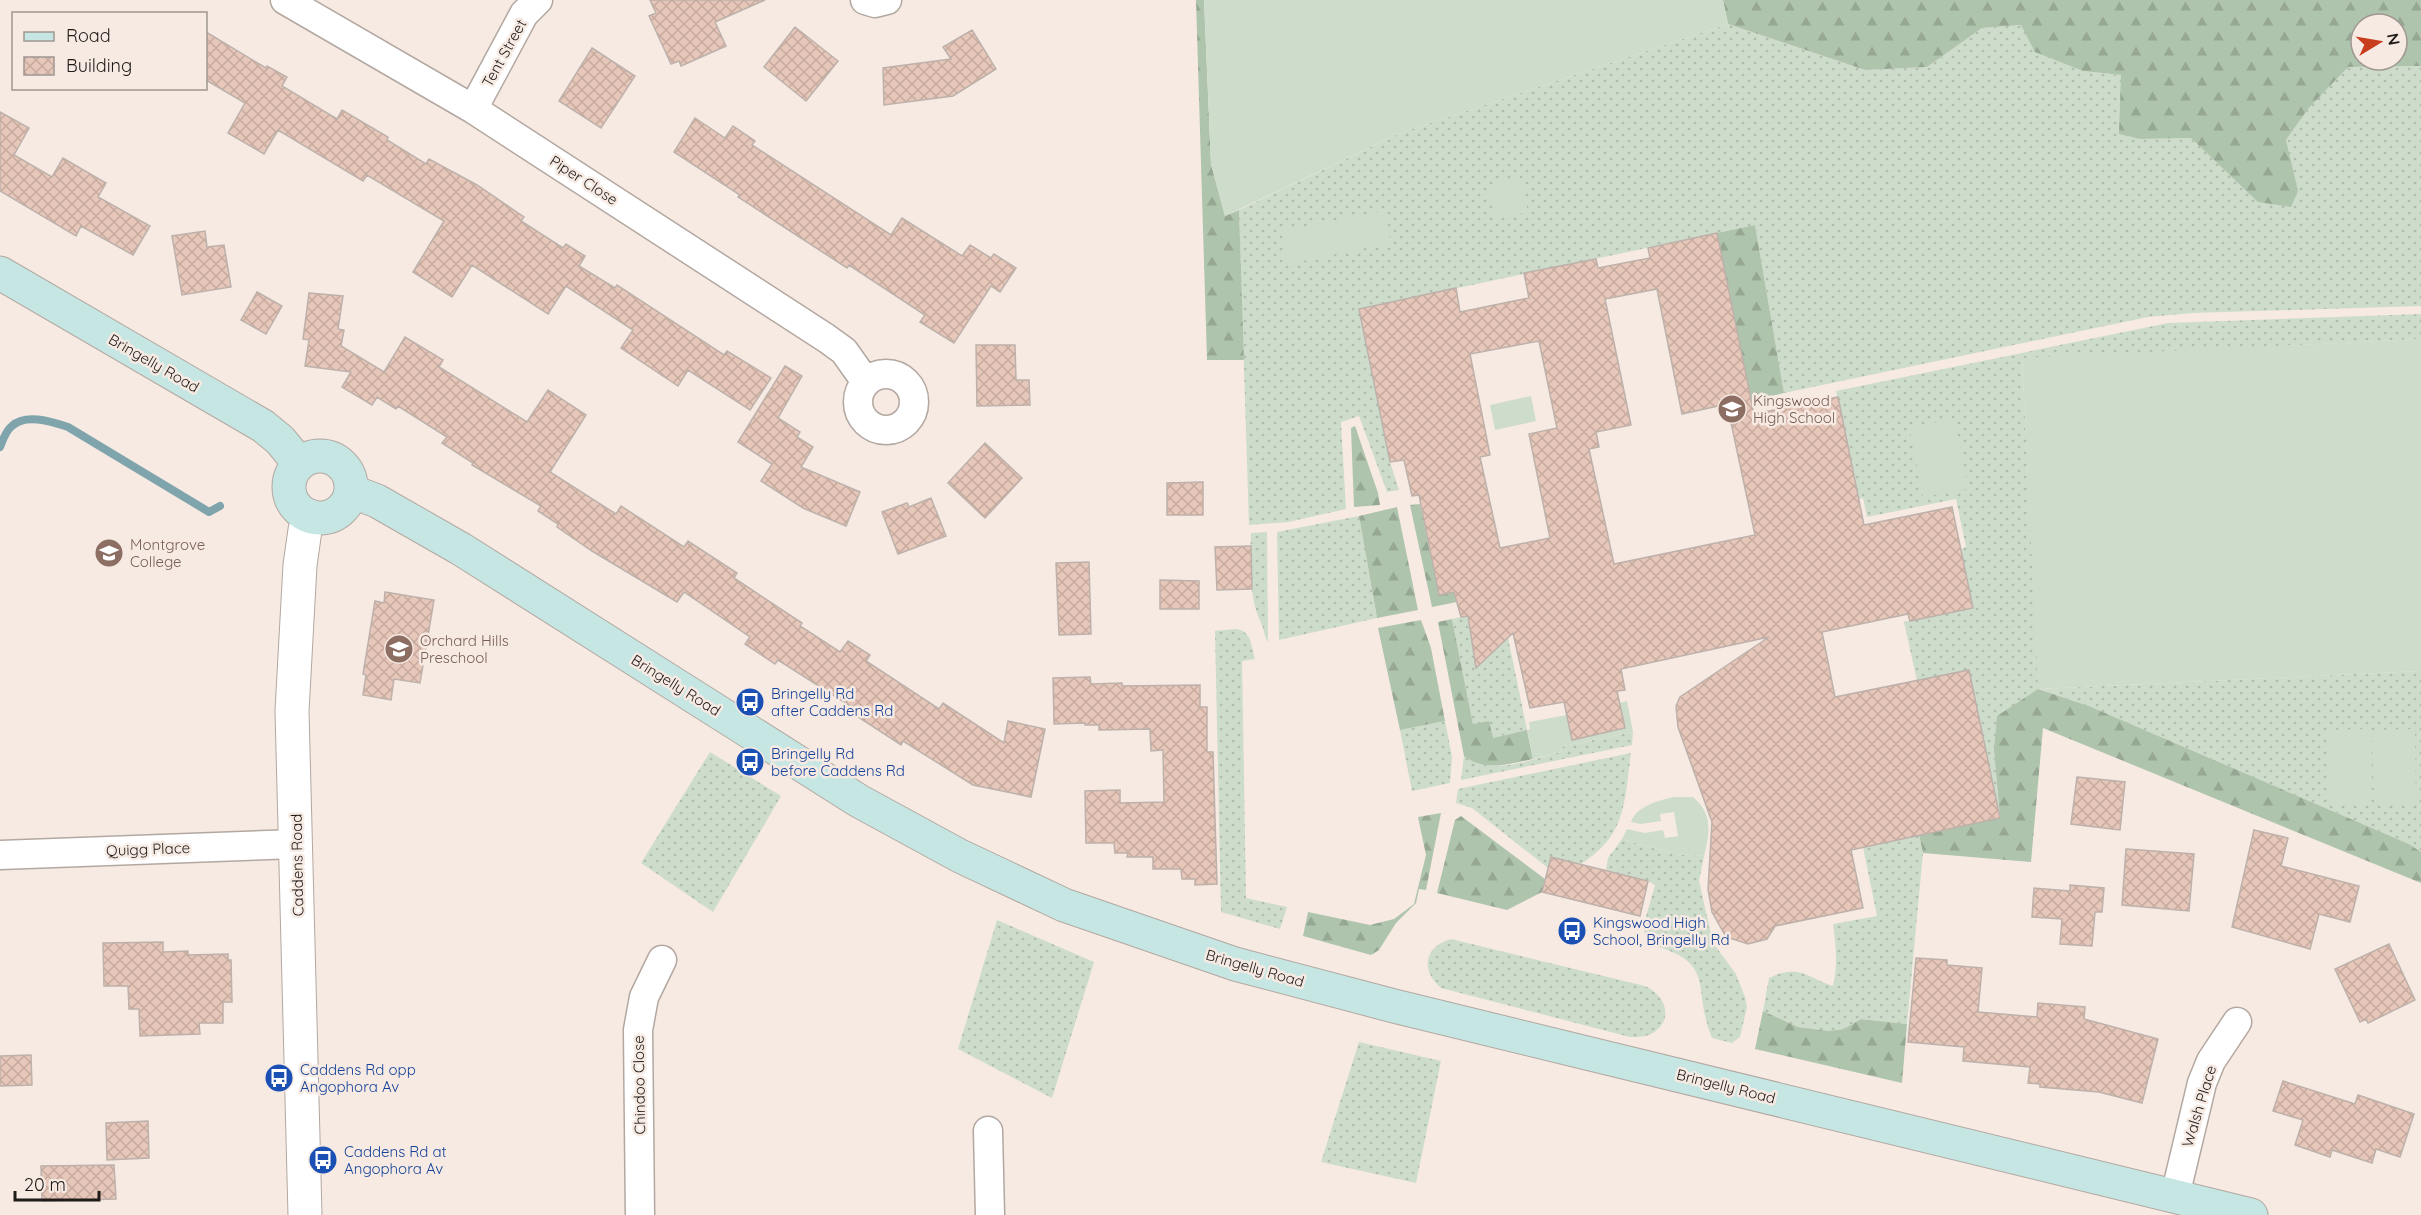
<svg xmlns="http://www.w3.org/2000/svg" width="2421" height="1215" font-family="Quicksand,sans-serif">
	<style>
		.grass { fill: url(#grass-dots) }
		.forest { fill: url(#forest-firs); fill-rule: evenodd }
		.garden { fill: #ceddcb }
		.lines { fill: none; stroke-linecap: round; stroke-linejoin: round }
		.stream { stroke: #80a4ac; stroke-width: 8 }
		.building { fill: url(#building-cross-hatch); stroke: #bdb1ab; stroke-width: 1.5; fill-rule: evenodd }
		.minor-casing { stroke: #b3a8a1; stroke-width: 31 }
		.tertiary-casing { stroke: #b3a8a1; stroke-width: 35 }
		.secondary-casing { stroke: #b3a8a1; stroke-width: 35 }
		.minor { stroke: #fff; stroke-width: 28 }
		.tertiary { stroke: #fff; stroke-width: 33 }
		.secondary { stroke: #c5e6e3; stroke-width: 33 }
		.labels { text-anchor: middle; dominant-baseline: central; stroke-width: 5; stroke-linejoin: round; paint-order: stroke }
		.street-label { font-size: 15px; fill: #1f1b18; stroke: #f6eae3 }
		.education-label { font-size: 15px; fill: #785e54; stroke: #f6eae3; text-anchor: start }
		.transit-label { font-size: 15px; fill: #164399; stroke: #f6eae3; text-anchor: start }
	</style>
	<defs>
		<pattern id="grass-dots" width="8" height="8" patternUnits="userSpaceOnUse" patternTransform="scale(1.5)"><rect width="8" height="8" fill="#ceddcb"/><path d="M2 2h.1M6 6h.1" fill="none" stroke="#b0bdae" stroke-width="1.8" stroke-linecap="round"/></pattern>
		<pattern id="forest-firs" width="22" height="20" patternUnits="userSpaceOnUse" patternTransform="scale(1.5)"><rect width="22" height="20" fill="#afc4ac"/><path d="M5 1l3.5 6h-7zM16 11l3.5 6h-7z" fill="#96a893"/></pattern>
		<pattern id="building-cross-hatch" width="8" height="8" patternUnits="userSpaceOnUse" patternTransform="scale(1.5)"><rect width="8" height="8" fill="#e7c7b9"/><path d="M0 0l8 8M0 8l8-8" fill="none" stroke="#c6aa9e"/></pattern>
	</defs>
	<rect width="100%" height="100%" fill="#f6eae3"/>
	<path class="grass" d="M1728 24 1865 70 1927 67 1982 28 2021 25 2083 71 2121 75 2141 139 2191 138 2258 201 2290 159 2286 140 2308 109 2347 67 2421 66V306L2193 313 2148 317 1784 393 1755 225 1359 309 1390 462 1399 490 1387 492 1359 416 1341 422 1346 509 1288 522 1249 525 1239 210 1400 133Z
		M2421 314V339L2022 359 2039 689 2421 671V852L2409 844 2089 706 2039 689 1994 750 2000 818 1969 670 1917 681 1904 622 1972 607 1961 549 1966 547 1956 499 1867 517 1863 498 1859 499 1836 391 2168 323Z
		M1359 516 1377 618 1279 640 1277 532Z
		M1267 532 1268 642C1265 638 1264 631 1262 625 1248 597 1250 564 1251 533Z
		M1502 608 1527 730 1493 738 1473 724 1452 619Z
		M1236 629C1252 631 1251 646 1255 659L1242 661 1246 898 1287 907 1280 929 1221 912 1215 631Z
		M1445 721 1452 757 1450 783 1412 791 1400 730Z
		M1633 732 1632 745 1461 780 1464 756C1492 776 1529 760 1560 752L1563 746Z
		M710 752 781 796 713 912 641 863Z
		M1631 753C1624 802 1627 835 1581 864L1551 857 1548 868 1472 808 1456 803 1458 789Z
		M1919 835 1923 853 1907 1024 1861 1019 1844 1029 1828 1031 1798 1027 1763 1011 1769 978C1799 963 1806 977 1833 986 1838 965 1836 946 1833 924L1877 916 1863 847Z
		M1622 839 1674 854 1704 856 1699 881 1713 943 1736 974 1745 997 1747 1007 1740 1037 1732 1043 1712 1038C1691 987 1719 962 1648 944L1643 927 1655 885 1648 881 1606 870 1608 858Z
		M997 920 1094 962 1052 1098 958 1049Z
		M1451 939 1645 986C1664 994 1675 1018 1654 1032 1648 1037 1638 1037 1630 1037L1441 988C1420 970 1424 947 1451 939Z
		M1359 1042 1441 1061 1416 1183 1321 1162Z"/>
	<path class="forest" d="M1196 0H1204L1211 164 1225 216 1239 210 1244 360H1207Z
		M1723 0H2421V66L2348 67 2308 109 2286 140 2298 191 2291 207 2258 202 2191 138 2141 139 2119 134 2121 75 2083 71 2035 52 2021 25 1982 28 1927 67 1865 70 1728 24ZM2361 24H2397V60H2361Z
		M1755 225 1784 393 1737 404 1717 233Z
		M1355 426 1378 493 1380 505 1354 507 1351 428Z
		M1420 504 1439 595 1455 592 1457 602 1432 607 1410 505Z
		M1397 507 1418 610 1377 618 1359 516Z
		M1452 619 1473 724 1489 721 1493 738 1527 730 1533 759C1508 764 1485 772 1464 756L1438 622Z
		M1421 620 1431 648 1445 721 1400 730 1378 628Z
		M2038 689 2089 706 2409 844 2421 852V883L2043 728 2031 862 1923 853 1919 835 2000 818 1994 750 1997 716Z
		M1441 813 1426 890 1419 889 1416 903 1396 923 1379 950 1371 955 1303 936 1308 912 1370 925 1394 919 1414 904 1426 855 1418 817Z
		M1461 816 1545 879 1542 892 1507 910 1437 893 1455 820Z
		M1763 1011 1798 1027 1828 1031 1844 1029 1861 1019 1907 1024 1902 1083 1755 1049Z"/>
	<path class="garden" d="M1204 0H1723L1728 24 1400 133 1225 216 1211 164Z
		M1520 177 1528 212 1495 219 1487 185Z
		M1384 211 1391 243 1288 264 1281 231Z
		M2421 339V671L2038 689 2022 358Z
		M1531 396 1536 421 1495 430 1490 405Z
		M1955 419 1968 489 1923 497 1909 427Z
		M1627 701 1633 732 1563 746 1560 752 1533 759 1527 730 1530 729 1529 722 1567 715 1573 740 1625 728 1620 703Z
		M2369 729 2370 806H2328L2326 730Z
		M2415 729 2416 805 2374 806 2372 730Z
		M1674 797H1693C1713 814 1710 832 1704 856L1674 854 1622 839 1627 829 1645 833 1663 830 1665 838 1678 836 1674 812 1660 814 1661 821 1641 824 1631 822C1636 806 1660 800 1674 797Z"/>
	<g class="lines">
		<path class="stream" d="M0 447C3 440 6 430 12 426 26 413 52 422 68 427L209 512 220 506"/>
	</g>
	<path class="building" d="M650 0H765L715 22 726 46 681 66 679 61 671 64 649 16 656 13Z
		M795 27 838 61 806 101 764 67Z
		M972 30 996 69 953 96 884 105 883 68 951 59 943 47Z
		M206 32 266 68 267 66 287 77 282 86 337 119 342 110 388 137 387 140 426 164 429 159 477 185 524 217 521 221 563 248 566 244 585 256 579 266 615 288 617 285 724 355 727 351 771 378 750 410 688 370 678 386 621 348 633 330 566 286 548 314 472 265 452 297 413 272 444 221 367 175 363 181 278 130 264 154 228 133 245 103 206 80Z
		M592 48 635 76 601 128 559 101Z
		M0 112 29 128 14 155 52 177 63 158 106 183 98 197 150 226 133 255 81 226 76 236 0 191Z
		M695 118 725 138 733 126 755 141 752 145 891 235 902 218 962 256 970 245 991 258 994 254 1016 268 1000 292 991 286 954 343 920 322 925 315 849 265 847 268 784 227 738 197 740 195 674 152Z
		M205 231 207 247 224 245 231 287 182 295 172 236Z
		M1717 233 1754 414 1838 397 1864 525 1952 507 1973 608 1910 621 1908 614 1822 632 1835 697 1969 670 2000 818 1851 850 1863 908 1775 926 1767 939 1748 944 1726 937 1712 912 1708 889 1712 822 1678 727 1676 706 1680 697 1769 637 1621 669 1625 690 1617 691 1625 728 1572 740 1564 702 1530 708 1513 633 1476 668 1468 616 1461 617 1454 592 1439 595 1419 495 1412 496 1404 460 1390 462 1359 309 1456 288 1460 312 1529 298 1524 273 1596 259 1598 268 1650 258 1648 248ZM1657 289 1682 414 1727 404 1755 535 1614 564 1589 449 1599 447 1596 432 1631 425 1605 299ZM1539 341 1557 428 1529 434 1550 538 1500 548 1480 457 1490 455 1470 354Z
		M257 292 282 306 266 334 241 320Z
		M309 293 343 296 338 329 344 330 341 346 384 372 405 337 443 360 439 367 527 422 548 390 586 415 550 472 616 514 621 506 684 547 688 541 737 573 734 578 802 623 800 626 840 652 848 641 870 655 866 661 939 709 943 703 1004 743 1008 721 1045 729 1031 797 973 785 903 741 901 745 849 711 852 707 778 660 775 664 745 644 750 637 684 592 677 602 592 551 557 527 558 524 538 511 541 506 472 465 473 463 442 443 447 437 398 406 396 409 377 397 372 405 342 387 351 372 305 366 309 340 303 339Z
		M976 345H1015L1016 380H1029L1030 405 977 406Z
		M785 366 802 376 778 418 800 432 797 437 813 447 801 467 860 492 846 526 803 508 761 481 772 464 738 442Z
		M985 443 1022 478 985 518 948 483Z
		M1203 482V515H1167V483Z
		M931 498 946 536 898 554 882 512 907 503 909 507Z
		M1251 546 1252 589 1217 590 1215 547Z
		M1089 562 1091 634 1059 635 1056 563Z
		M1160 580 1199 581V609H1160Z
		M385 592 434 600 420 683 394 679 391 700 363 695 366 675 363 674 375 601 384 603Z
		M1090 677 1091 684 1122 683V686L1200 685V707H1207V752H1213L1217 884 1195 885V879H1182L1181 869H1153V857H1127L1128 853H1115L1114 843H1086L1085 791 1120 790V803L1164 802 1163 750 1151 751 1150 729 1099 730V725H1085V723L1054 724 1053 678Z
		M2077 777 2125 782 2120 830 2071 824Z
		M2254 830 2288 838 2281 866 2359 886 2350 922 2319 914 2310 949 2232 927Z
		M2126 849 2194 854 2189 911 2122 905Z
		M1551 857 1648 881 1640 916 1542 892Z
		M2070 885 2104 888 2102 912H2095L2092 946 2060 944 2062 919 2032 917 2034 888 2070 891Z
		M163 942V952L188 951V955L228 954V960H231L232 1002H223V1023H199L200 1034 140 1036 139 1009H129L128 986H104L103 943Z
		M2389 944 2415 1000 2368 1023 2366 1019 2360 1022 2335 969Z
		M1916 958 1947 960V965L1982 968 1978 1012 2037 1017 2038 1003 2085 1007 2084 1019 2158 1039 2142 1103 2099 1092 2040 1087V1084L2028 1083 2030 1067 1963 1061 1964 1047 1908 1042Z
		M31 1055 32 1085 0 1086V1056Z
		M2283 1081 2355 1104 2358 1095 2414 1114 2400 1157 2376 1149 2372 1163 2332 1150 2330 1157 2295 1145 2303 1120 2273 1111Z
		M148 1121 149 1158 107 1160 106 1123Z
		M114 1165 116 1199 42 1201 41 1166Z"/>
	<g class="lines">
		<g class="minor-casing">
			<path id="minor" d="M285 0 473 109 826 338 844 351 866 382
				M865 0 875 3 887 0
				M473 109 524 14 538 0
				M858 402a28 28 0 1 1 56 0a28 28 0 1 1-56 0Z
				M0 855 296 844
				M988 1131 990 1215
				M2175 1196 2202 1083 2211 1061 2237 1022
				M640 1215 638 1030 644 997 662 960"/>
		</g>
		<g class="tertiary-casing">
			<path id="tertiary" d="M305 1215 292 711 300 565 305 530 310 516"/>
		</g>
		<g class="secondary-casing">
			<path id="secondary" d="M0 273 263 426 280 440 299 463
				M289 487a31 31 0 1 1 62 0a31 31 0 1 1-62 0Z
				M351 491 377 501 461 549 859 801 960 856 1064 905 1235 964 1394 1006 2251 1215"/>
		</g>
		<use href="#minor" class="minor"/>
		<use href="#tertiary" class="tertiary"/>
		<use href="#secondary" class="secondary"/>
	</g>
	<defs>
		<g id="school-disc" transform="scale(1.5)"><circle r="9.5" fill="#8d6e63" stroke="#f6eae3"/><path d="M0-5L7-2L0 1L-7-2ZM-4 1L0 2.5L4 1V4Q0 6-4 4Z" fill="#fff"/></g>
		<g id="bus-disc" transform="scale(1.5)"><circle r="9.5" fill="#1a4fb4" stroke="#f6eae3"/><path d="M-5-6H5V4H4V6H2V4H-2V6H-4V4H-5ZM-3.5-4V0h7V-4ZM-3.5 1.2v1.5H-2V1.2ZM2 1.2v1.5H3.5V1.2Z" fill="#fff"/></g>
	</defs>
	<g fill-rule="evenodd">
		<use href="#school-disc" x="1732" y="409"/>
		<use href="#school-disc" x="109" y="553"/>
		<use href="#school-disc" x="399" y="649"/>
		<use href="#bus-disc" x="750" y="702"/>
		<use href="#bus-disc" x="750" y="762"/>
		<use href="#bus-disc" x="1572" y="931"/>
		<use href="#bus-disc" x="279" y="1078"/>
		<use href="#bus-disc" x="323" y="1160"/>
	</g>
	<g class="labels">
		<g class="street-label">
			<text transform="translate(504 53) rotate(-61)">Tent Street</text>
			<text transform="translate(584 180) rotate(33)">Piper Close</text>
			<text transform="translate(154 363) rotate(30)">Bringelly Road</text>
			<text transform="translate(676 685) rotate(32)">Bringelly Road</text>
			<text transform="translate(148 849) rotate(-2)">Quigg Place</text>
			<text transform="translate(297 865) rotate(-91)">Caddens Road</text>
			<text transform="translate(1255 968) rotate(16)">Bringelly Road</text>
			<text transform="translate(639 1085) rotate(-91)">Chindoo Close</text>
			<text transform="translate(1726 1086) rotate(14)">Bringelly Road</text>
			<text transform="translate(2199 1106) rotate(-73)">Walsh Place</text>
		</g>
		<g class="education-label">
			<text x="1753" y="400">Kingswood<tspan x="1753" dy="17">High School</tspan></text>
			<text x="130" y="544">Montgrove<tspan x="130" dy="17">College</tspan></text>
			<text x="420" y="640">Orchard Hills<tspan x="420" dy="17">Preschool</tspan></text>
		</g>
		<g class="transit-label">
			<text x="771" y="693">Bringelly Rd<tspan x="771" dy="17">after Caddens Rd</tspan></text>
			<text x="771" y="753">Bringelly Rd<tspan x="771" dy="17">before Caddens Rd</tspan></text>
			<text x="1593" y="922">Kingswood High<tspan x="1593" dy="17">School, Bringelly Rd</tspan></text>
			<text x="300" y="1069">Caddens Rd opp<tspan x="300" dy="17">Angophora Av</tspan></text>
			<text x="344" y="1151">Caddens Rd at<tspan x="344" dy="17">Angophora Av</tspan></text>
		</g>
	</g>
	<rect x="12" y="12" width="195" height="78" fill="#f6eae3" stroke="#a09792" stroke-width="1.5"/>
	<rect x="24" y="32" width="30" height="9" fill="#c5e6e3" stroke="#a09792" stroke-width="1.5"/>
	<text x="66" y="42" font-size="18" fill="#1f1b18">Road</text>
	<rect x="24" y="57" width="30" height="18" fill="url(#building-cross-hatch)" stroke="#a09792" stroke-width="1.5"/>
	<text x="66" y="72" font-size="18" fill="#1f1b18">Building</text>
	<g transform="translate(2379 42) rotate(79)"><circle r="28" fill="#f6eae3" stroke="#a09792" stroke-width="1.5"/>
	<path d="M0-4.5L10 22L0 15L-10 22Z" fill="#c83e1d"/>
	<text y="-9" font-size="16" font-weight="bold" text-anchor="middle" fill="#1f1b18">N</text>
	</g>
	<path d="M15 1191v9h84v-9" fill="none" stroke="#1f1b18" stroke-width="3"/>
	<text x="24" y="1191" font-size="18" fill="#1f1b18" stroke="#f6eae3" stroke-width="4.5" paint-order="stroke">20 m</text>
</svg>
